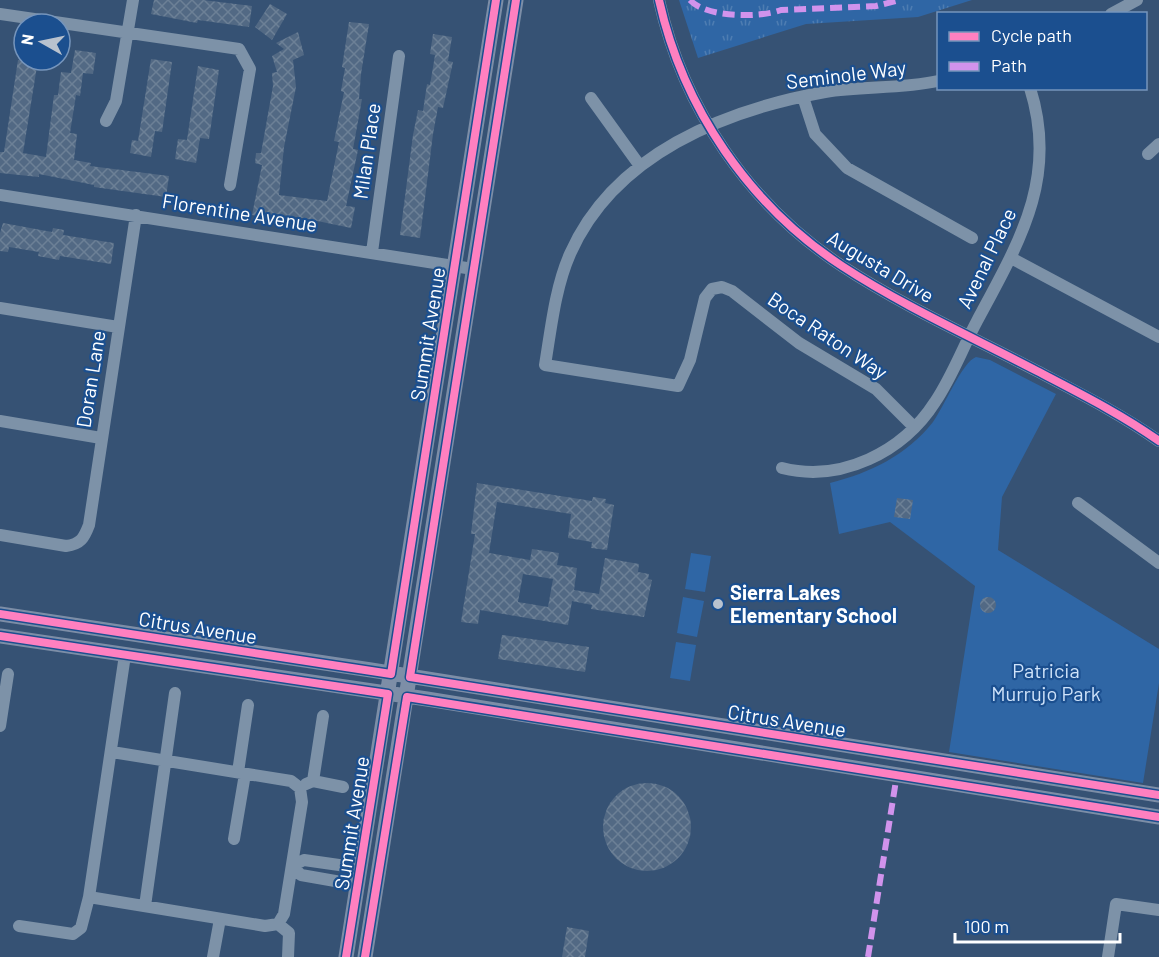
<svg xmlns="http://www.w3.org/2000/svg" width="1159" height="957" font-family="Barlow,sans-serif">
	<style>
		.grass { fill: url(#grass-tufts) }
		.green { fill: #2f66a5 }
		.building { fill: url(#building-cross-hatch); fill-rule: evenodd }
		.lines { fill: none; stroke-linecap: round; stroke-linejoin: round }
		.minor { stroke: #7d92a8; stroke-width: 12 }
		.major { stroke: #7d8ea7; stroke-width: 15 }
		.quiet { stroke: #d193ec; stroke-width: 6; stroke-dasharray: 12 6; stroke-linecap: butt }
		.cycleway-casing { stroke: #1b4f8f; stroke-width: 11 }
		.cycleway { stroke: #ff80c0; stroke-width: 8 }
		.poi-dot { fill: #b9c2ce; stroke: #1b4f8f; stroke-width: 2 }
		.labels { text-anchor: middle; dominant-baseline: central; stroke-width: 4.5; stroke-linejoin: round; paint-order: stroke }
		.street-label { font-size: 20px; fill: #fff; stroke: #1b4f8f }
		.poi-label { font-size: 20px; font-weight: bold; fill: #fff; stroke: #1b4f8f; text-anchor: start }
		.park-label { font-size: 20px; fill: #cfe3fa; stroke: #1b4f8f }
	</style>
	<defs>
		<pattern id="grass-tufts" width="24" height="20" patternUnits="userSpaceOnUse" patternTransform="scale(1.5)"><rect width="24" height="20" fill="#2f66a5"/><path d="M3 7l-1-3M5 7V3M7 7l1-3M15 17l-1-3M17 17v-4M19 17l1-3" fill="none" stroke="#4e7db2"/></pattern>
		<pattern id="building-cross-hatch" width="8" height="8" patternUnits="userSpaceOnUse" patternTransform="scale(1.5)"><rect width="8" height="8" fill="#526984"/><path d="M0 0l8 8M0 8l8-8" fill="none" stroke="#6c8096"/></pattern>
	</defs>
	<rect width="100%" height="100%" fill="#365274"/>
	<path class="grass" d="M679 0H972L918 17 806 24 698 58Z"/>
	<path class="green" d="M976 357 990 360 1056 394 1002 497 998 550 1159 649V683L1143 783 949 752 975 586 890 522 839 534 830 483C870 473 907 455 933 422 944 407 962 362 976 357Z
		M691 553 711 556 705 592 685 589Z
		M683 597 704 601 697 637 677 633Z
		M676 642 696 645 690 681 670 678Z"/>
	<path class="building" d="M154 0H203L252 6 249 27 198 20 197 23 151 14Z
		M270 4 287 14 272 40 255 27Z
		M349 22 369 24 361 74 359 99H362L353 149 358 150 346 206 355 207 351 228 303 218 274 214 273 219 252 215 262 165 255 163 256 153H261L273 86 272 73 277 72 272 56 284 49 276 43 298 32 304 55 293 60 296 87 284 147 279 195 327 201 339 142 334 141 344 92 341 91 345 68 342 67Z
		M433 34 452 37 448 61 453 62 443 108 438 107 433 134 420 238 400 235 413 135 418 110 423 111 427 84 430 85 435 55 430 54Z
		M75 50 96 53 93 74 83 73 80 96 76 95 70 133 77 134 74 160 91 163 90 166 169 176 166 197 94 187V185L39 174V177L0 173V152H4L18 60H38L23 153 46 157 54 95H58L61 72 71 73Z
		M151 59 172 62 162 132 155 131 151 157 130 153 132 140 138 141Z
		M198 66 219 70 209 139 200 138 196 163 175 159 178 139 187 140Z
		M3 223 52 232 53 228 64 230 63 235 114 243 111 264 60 256 59 260 38 256 39 252 9 247 8 252 0 251V233Z
		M477 483 592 501 593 497 606 499 605 503 614 505 607 550 591 548 592 542 568 538 571 514 497 502 489 553 530 560 532 549 559 553 557 565 577 568 574 590 599 594 605 558 639 564 638 572 649 574 648 579 652 580 644 617 591 609 592 605 572 601 568 625 480 610 478 624 461 622 475 534H471ZM523 574 553 579 548 607 518 602Z
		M897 498 913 500 910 519 894 517Z
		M980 605a8 8 0 1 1 16 0a8 8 0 1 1-16 0Z
		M502 635 589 647 585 672 498 659Z
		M603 827a44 44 0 1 1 88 0a44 44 0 1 1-88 0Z
		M567 927 589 931 585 957H562Z"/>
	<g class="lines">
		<path class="minor" d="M659 0C683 108 749 205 842 266 903 306 972 337 1037 371 1079 393 1121 414 1159 441
			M0 14 239 49 250 69 230 185
			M1111 14 1137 0
			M803 97 815 134 847 168 972 238
			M591 98 640 166
			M106 121 116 101 133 0
			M1148 154 1159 144
			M0 195 473 269
			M372 252 399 56
			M1011 258 1159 337
			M0 308 118 327
			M0 421 101 438
			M914 427 876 389 799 343 732 291 722 287 712 289 705 298 690 360 678 386 545 365C551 329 555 288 570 254 614 154 725 110 825 92 863 86 901 89 938 81
			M782 468C841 483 903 452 935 402 952 377 963 347 977 321 1018 244 1059 179 1030 88
			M1078 503 1159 563
			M0 535 66 546C81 544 84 538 89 525L136 215
			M0 726 8 674
			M238 772 248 705
			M313 781 323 716
			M306 784 313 781 343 787
			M234 839 245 774
			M358 885 301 875 292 866 304 860 360 868
			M89 897 265 926 278 924 284 914 302 802 300 788 291 781 112 752
			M145 906 175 693
			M278 924 289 933 288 957
			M19 926 73 934 81 928 89 897 125 655
			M213 957 220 919
			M1108 957 1116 904 1159 910"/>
		<path class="major" d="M0 614 371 670 1159 795
			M0 636 427 699 1159 817
			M346 957 496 0
			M365 957 516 0"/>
		<path class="quiet" d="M690 0C706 18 760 18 781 10L876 6 900 0
			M868 957 897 774"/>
		<g class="cycleway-casing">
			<path id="cycleway" d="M516 0 410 677 1159 795
				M659 0C683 108 749 205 842 266 903 306 972 337 1037 371 1079 393 1121 414 1159 441
				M0 614 391 674 496 0
				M0 636 388 694 346 957
				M365 957 407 697 1159 817"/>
		</g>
		<use href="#cycleway" class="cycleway"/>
	</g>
	<circle class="poi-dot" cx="718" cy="604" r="6"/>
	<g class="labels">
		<g class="street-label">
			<text transform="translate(846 74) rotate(-7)">Seminole Way</text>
			<text transform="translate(366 151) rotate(-82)">Milan Place</text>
			<text transform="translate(240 212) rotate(9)">Florentine Avenue</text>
			<text transform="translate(986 258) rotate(-64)">Avenal Place</text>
			<text transform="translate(881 266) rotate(31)">Augusta Drive</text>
			<text transform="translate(427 334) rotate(-81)">Summit Avenue</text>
			<text transform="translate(828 335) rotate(34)">Boca Raton Way</text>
			<text transform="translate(90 379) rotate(-81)">Doran Lane</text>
			<text transform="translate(198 627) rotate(9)">Citrus Avenue</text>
			<text transform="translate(787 720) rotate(9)">Citrus Avenue</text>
			<text transform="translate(351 823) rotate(-81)">Summit Avenue</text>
		</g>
		<g class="poi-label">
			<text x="730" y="592">Sierra Lakes<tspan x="730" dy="23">Elementary School</tspan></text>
		</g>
		<g class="park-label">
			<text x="1046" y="670">Patricia<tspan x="1046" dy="23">Murrujo Park</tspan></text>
		</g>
	</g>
	<rect x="937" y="12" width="210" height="78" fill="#1b4f8f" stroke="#7695bc" stroke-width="1.5"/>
	<rect x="949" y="32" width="30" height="9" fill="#ff80c0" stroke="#7695bc" stroke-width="1.5"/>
	<text x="991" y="42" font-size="18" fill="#ffffff">Cycle path</text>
	<rect x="949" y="62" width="30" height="9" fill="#d193ec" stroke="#7695bc" stroke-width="1.5"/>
	<text x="991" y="72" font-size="18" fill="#ffffff">Path</text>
	<g transform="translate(42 42) rotate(279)"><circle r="28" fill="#1b4f8f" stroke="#7695bc" stroke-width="1.5"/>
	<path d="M0-4.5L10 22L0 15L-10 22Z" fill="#b9c2ce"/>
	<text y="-9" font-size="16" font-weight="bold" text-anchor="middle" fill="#ffffff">N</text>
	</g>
	<path d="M955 933v9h165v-9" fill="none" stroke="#ffffff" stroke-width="3"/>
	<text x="964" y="933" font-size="18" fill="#ffffff" stroke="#1b4f8f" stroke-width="4.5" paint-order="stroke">100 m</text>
</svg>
